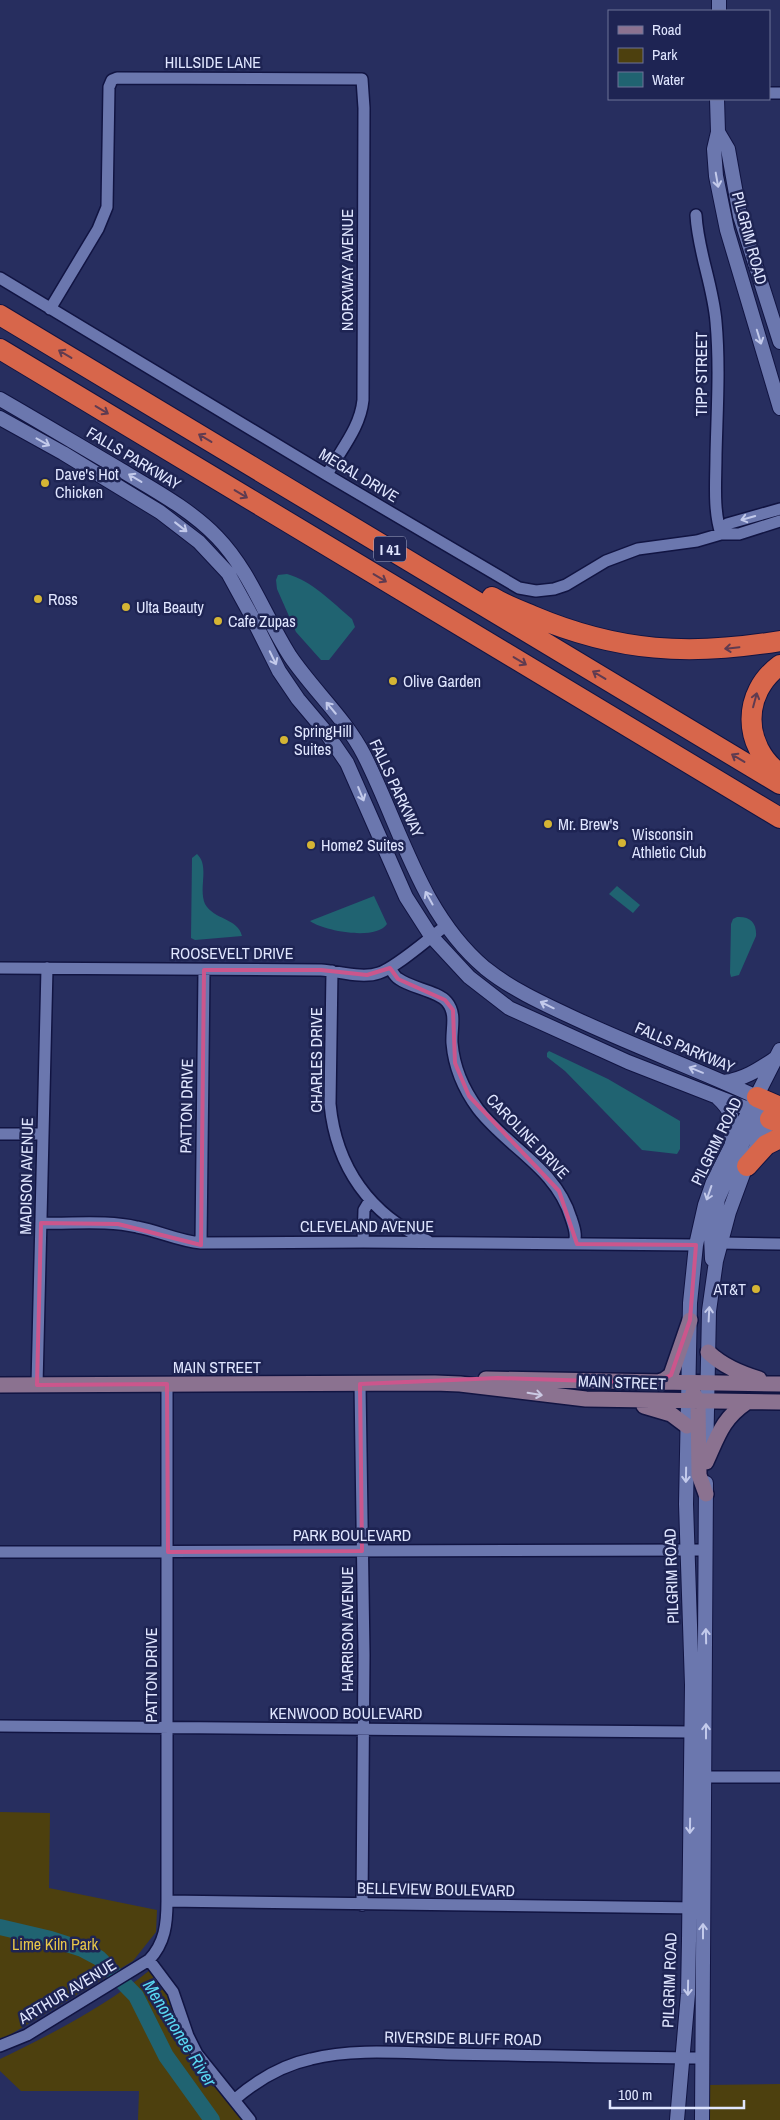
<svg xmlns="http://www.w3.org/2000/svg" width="780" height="2120" font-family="'Archivo Narrow',sans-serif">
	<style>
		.green { fill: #4d400e }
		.water { fill: #206371 }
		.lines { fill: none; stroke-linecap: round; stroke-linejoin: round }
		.river { stroke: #206371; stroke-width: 16 }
		.minor-casing { stroke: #111442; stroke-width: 14 }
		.tertiary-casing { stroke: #111442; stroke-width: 16 }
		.secondary-casing { stroke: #111442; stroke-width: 18 }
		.motorway-casing { stroke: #111442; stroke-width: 22 }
		.minor { stroke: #6b77ae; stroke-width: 11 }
		.tertiary { stroke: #6b77ae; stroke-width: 14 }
		.secondary { stroke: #8b7290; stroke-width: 15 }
		.motorway { stroke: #d7664b; stroke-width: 20 }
		.oneway { stroke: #c3caeb }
		.oneway2 { stroke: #5f3b50 }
		.oneway3 { stroke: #cbc9e3 }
		.marked { fill: none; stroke: #cb568c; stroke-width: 4; stroke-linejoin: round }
		.poi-dot { fill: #d5b534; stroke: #1e2453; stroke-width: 2 }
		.labels { text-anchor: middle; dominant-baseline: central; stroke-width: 5; stroke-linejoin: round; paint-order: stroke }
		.shield { fill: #1e2453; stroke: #a6accb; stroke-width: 1 }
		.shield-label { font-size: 15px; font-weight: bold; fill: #e0e6ff }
		.street-label { font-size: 16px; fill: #e0e6ff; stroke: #1e2453 }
		.poi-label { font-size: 16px; fill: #e0e6ff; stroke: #1e2453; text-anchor: start }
		.park-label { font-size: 16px; fill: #e7c649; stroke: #1e2453 }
		.water-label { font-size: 18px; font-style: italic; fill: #59d7f1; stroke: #1e2453 }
	</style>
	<rect width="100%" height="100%" fill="#272e5f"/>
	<path class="green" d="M0 1812 50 1813 49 1888 157 1910 156 1932 133 1961 8 2036 0 2038Z
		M150 1970 174 2003 188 2045 246 2120H138L139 2091H21L0 2071V2059C52 2034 104 2007 150 1970Z
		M780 2084V2120H710L709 2085Z"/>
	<path class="water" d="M287 574C312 581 332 602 352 619L355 627 329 660H321L296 632 277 589 276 580 278 575Z
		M197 854C210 866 198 888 205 904 214 920 238 918 242 936L195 940 191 938 192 858Z
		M617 886 640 905 633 913 609 894Z
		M374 896 387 924C376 941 324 931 310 921Z
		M737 917C750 916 757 923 756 936L739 975 731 977 730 973 731 924 733 919Z
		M549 1051 608 1079 680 1121V1149L677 1154 642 1150 565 1071 547 1057V1053Z"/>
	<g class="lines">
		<path class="river" d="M0 1927 51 1939 82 1949 99 1958 136 1996 166 2056 212 2120"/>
		<g class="minor-casing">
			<path id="minor" d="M769 93H780
				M696 215C698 252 713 285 716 322 720 366 717 411 716 455 716 481 713 509 721 534
				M0 278 327 475 519 588 536 591 554 589 566 585 606 561 638 549 697 541 721 534H739L780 521
				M50 309 98 229 107 207 109 87 112 80 117 78 362 79 364 108 363 400C360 429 340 450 327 475
				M721 534 727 524 780 509
				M0 968 321 970C338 971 362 979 379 973 397 967 430 937 447 925
				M390 968C392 971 395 977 399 979 411 988 438 991 447 1002 457 1014 451 1029 452 1043 454 1067 464 1090 478 1109 508 1148 556 1168 571 1218 574 1227 577 1235 574 1244
				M332 971 330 1104C336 1167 370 1215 428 1241
				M0 1134H43
				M41 1223C73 1224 107 1220 137 1227 159 1231 178 1241 201 1243L363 1242 696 1245
				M363 1242 364 1210 370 1200
				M201 1243 204 970
				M720 1243 780 1244
				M360 1384 364 1655 362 1905
				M37 1385 47 968
				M0 1552 705 1550
				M0 1726 691 1732
				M698 1777H780
				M167 1901 698 1908
				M149 1960 173 1992 188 2036 197 2054 250 2120
				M0 2046 27 2035 149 1960C165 1943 167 1924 167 1901V1384
				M234 2100C256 2081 282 2065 311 2059 354 2048 403 2053 447 2054 532 2055 617 2058 702 2058"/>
		</g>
		<g class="tertiary-casing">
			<path id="tertiary" d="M719 11V0
				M717 99 718 132 714 149 716 176 727 230 780 408
				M718 132 728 149 740 216 780 342
				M0 399C40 422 80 446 121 470 154 490 190 509 217 537 250 571 265 617 290 656 313 690 345 718 364 755 401 828 420 913 485 968 511 989 544 1004 574 1018 634 1046 696 1069 757 1097
				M0 418 63 453 160 512 199 542 228 573 251 615 279 671 298 699 325 731 347 763 406 897 431 936 469 977 509 1008 628 1062 751 1110 770 1119
				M724 1082C745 1079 759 1069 776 1058
				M718 1098C732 1111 735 1121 731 1139
				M712 1259 711 1236 718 1199 743 1142 761 1114 760 1107
				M706 1459 709 1311 716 1261 729 1212 743 1174 773 1113
				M677 2120 688 1994 689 1940 692 1685 686 1504 690 1303 696 1245 705 1205 713 1182 780 1050
				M702 2120 706 1483"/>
		</g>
		<g class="secondary-casing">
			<path id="secondary" d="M708 1352C723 1366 740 1373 759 1379
				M486 1379 780 1384
				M656 1383 664 1380 671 1375 690 1320
				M0 1385 435 1383 460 1384 586 1399 780 1402
				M693 1393 698 1401 699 1475 706 1494
				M644 1406 671 1414 687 1426
				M706 1462C718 1436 722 1419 747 1402"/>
		</g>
		<g class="motorway-casing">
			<path id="motorway" d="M0 315 780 784
				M0 349 780 818
				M492 597C505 605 519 610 533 616 618 652 690 656 780 641
				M780 665C742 693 742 745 780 774
				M757 1097 780 1107
				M770 1119 780 1123
				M747 1166 766 1145 780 1138"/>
		</g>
		<use href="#minor" class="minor"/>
		<use href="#tertiary" class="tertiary"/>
		<use href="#secondary" class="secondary"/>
		<use href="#motorway" class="motorway"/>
	</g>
	<defs><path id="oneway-shaft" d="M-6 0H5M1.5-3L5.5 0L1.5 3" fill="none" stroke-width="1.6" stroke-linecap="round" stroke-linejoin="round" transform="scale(1.25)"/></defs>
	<g class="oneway">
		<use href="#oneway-shaft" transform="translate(717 180) rotate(80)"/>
		<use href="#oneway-shaft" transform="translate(759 337) rotate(73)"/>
		<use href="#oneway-shaft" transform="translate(43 442) rotate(29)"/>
		<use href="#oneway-shaft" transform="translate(135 478) rotate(-149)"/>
		<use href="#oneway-shaft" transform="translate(748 518) rotate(164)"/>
		<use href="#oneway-shaft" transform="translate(181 527) rotate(38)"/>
		<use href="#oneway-shaft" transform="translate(273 658) rotate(64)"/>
		<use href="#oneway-shaft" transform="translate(331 708) rotate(-130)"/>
		<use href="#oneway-shaft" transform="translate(361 794) rotate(68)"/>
		<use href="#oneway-shaft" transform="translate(429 898) rotate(-119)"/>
		<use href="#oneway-shaft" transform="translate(547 1005) rotate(-154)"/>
		<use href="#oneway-shaft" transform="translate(696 1070) rotate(-158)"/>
		<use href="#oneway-shaft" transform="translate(709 1193) rotate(109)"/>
		<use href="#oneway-shaft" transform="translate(709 1314) rotate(-87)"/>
		<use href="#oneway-shaft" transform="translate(686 1475) rotate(91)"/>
		<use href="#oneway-shaft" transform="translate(706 1636) rotate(-91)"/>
		<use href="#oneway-shaft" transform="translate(706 1731) rotate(-90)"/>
		<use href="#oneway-shaft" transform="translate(690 1826) rotate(91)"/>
		<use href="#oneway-shaft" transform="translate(703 1931) rotate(-90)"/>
		<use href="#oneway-shaft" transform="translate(688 1988) rotate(91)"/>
	</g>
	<g class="oneway2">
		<use href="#oneway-shaft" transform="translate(65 354) rotate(-149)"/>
		<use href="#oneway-shaft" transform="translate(102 410) rotate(31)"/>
		<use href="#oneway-shaft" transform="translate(205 438) rotate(-149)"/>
		<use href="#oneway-shaft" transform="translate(241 494) rotate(31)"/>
		<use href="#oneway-shaft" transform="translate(380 578) rotate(31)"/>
		<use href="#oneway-shaft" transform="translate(732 648) rotate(174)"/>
		<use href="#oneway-shaft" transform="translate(520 661) rotate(31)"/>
		<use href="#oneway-shaft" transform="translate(599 675) rotate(-149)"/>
		<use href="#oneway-shaft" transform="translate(755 700) rotate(-75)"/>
		<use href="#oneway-shaft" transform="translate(738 758) rotate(-149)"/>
	</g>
	<use class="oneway3" href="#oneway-shaft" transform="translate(535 1394) rotate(9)"/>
	<path class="marked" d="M390 968 398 979 445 1000 453 1010 455 1063 469 1096 559 1191 577 1244 696 1245 690 1320 671 1375 656 1383 498 1378 360 1384 362 1551 168 1552 167 1384 37 1385 41 1223 118 1224 201 1245 204 970H321L367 975Z"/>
	<g class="poi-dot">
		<circle cx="45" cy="483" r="5"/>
		<circle cx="38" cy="599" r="5"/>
		<circle cx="126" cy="607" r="5"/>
		<circle cx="218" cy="621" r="5"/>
		<circle cx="393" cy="681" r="5"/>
		<circle cx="284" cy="740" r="5"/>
		<circle cx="548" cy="824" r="5"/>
		<circle cx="622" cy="843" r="5"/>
		<circle cx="311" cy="845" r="5"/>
		<circle cx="756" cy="1289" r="5"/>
	</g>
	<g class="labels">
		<rect class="shield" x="374" y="536.5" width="32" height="25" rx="4"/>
		<g class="shield-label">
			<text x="390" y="549">I 41</text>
		</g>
		<g class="street-label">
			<text x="213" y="62">HILLSIDE LANE</text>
			<text transform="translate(750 238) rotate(75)">PILGRIM ROAD</text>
			<text transform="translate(347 270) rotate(-90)">NORXWAY AVENUE</text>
			<text transform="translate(701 374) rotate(-90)">TIPP STREET</text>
			<text transform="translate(134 458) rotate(31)">FALLS PARKWAY</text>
			<text transform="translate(359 475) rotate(31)">MEGAL DRIVE</text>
			<text transform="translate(397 788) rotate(65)">FALLS PARKWAY</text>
			<text x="232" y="953">ROOSEVELT DRIVE</text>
			<text transform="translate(685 1047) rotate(23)">FALLS PARKWAY</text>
			<text transform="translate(316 1060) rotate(-90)">CHARLES DRIVE</text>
			<text transform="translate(186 1106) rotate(-89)">PATTON DRIVE</text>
			<text transform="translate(528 1136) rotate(46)">CAROLINE DRIVE</text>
			<text transform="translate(716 1141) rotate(-64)">PILGRIM ROAD</text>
			<text transform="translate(26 1176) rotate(-89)">MADISON AVENUE</text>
			<text x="367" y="1226">CLEVELAND AVENUE</text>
			<text x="217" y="1367">MAIN STREET</text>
			<text transform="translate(622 1382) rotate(2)">MAIN STREET</text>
			<text x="352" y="1535">PARK BOULEVARD</text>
			<text transform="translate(671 1576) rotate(-92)">PILGRIM ROAD</text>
			<text transform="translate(347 1629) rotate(-90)">HARRISON AVENUE</text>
			<text transform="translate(151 1675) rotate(-90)">PATTON DRIVE</text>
			<text x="346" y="1713">KENWOOD BOULEVARD</text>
			<text transform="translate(436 1889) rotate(1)">BELLEVIEW BOULEVARD</text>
			<text transform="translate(669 1980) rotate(-88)">PILGRIM ROAD</text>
			<text transform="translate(67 1991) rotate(-31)">ARTHUR AVENUE</text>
			<text transform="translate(463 2038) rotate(1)">RIVERSIDE BLUFF ROAD</text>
		</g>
		<g class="poi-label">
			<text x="55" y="474">Dave's Hot<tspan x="55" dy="18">Chicken</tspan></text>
			<text x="48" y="599">Ross</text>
			<text x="136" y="607">Ulta Beauty</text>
			<text x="228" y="621">Cafe Zupas</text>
			<text x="403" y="681">Olive Garden</text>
			<text x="294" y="731">SpringHill<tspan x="294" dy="18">Suites</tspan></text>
			<text x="558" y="824">Mr. Brew's</text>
			<text x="632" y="834">Wisconsin<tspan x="632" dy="18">Athletic Club</tspan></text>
			<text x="321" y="845">Home2 Suites</text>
			<text x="746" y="1289" text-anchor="end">AT&amp;T</text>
		</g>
		<g class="park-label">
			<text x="55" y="1944">Lime Kiln Park</text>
		</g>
		<g class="water-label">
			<text transform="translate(180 2033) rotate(58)">Menomonee River</text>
		</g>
	</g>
	<rect x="608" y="10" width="162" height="90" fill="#1e2453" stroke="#6c7298"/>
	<rect x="618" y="26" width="25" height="8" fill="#8b7290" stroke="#6c7298"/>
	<text x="652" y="35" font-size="15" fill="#e0e6ff">Road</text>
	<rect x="618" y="48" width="25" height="15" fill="#4d400e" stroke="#6c7298"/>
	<text x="652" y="60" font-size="15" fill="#e0e6ff">Park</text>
	<rect x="618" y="72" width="25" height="15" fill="#206371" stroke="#6c7298"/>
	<text x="652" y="85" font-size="15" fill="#e0e6ff">Water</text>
	<path d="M610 2100v8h134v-8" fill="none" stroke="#e0e6ff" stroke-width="2.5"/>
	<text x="618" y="2100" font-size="15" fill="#e0e6ff" stroke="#1e2453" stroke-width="4" paint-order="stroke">100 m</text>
</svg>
